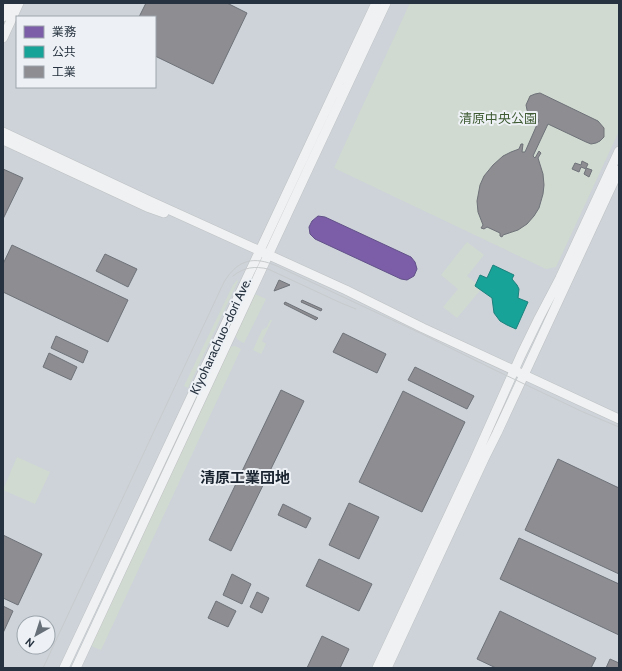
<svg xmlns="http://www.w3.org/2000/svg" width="622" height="671" font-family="Cabin,'Noto Sans JP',sans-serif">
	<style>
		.built { fill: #cdd3d9; fill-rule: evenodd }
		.green { fill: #d1dad0 }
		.offices { fill: #7b5ea7; stroke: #625188 }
		.public { fill: #17a398; stroke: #1c817d }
		.industry { fill: #8d8d92; stroke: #6e7279 }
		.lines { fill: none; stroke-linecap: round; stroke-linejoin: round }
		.tertiary-casing { stroke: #bec1c3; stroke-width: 10 }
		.tertiary { stroke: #eff1f2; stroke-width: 9 }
		.tram { stroke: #c8cbcd; stroke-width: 1 }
		.labels { text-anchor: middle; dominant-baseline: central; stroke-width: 4; stroke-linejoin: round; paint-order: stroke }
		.park-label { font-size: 13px; fill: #3f5b33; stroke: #edf1f5 }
		.street-label { font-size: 13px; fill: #26323f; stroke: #edf1f5 }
		.quarter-label { font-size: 15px; font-weight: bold; fill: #19232f; stroke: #edf1f5 }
	</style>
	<rect width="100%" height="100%" fill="#e0e3e5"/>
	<path class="built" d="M3 3H619V668H3ZM17 17H155V87H17ZM24 623H48V647H24Z"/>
	<path class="green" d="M410 3H619V131L556 267 546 269 334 168Z
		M467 242 484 255 467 276 482 288 457 318 443 307 458 289 441 275Z
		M237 280 238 281 188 388 184 386 233 285Z
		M255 294 266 299 244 343 238 340 235 335Z
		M270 320H272L262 341 266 344 261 354 253 350 262 330 267 327Z
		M235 346 241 349 101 650 91 646 230 347Z
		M17 457 50 472 35 504 3 490Z"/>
	<path class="offices" d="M318 216 325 217 411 257 415 262 417 269 414 276 407 280 401 279 315 239 310 234 309 227 312 221Z"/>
	<path class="public" d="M493 265 514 275 512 279 517 285 519 289 518 298 528 302 516 329 507 325 500 321 494 313 492 298 475 286 480 275 487 278Z"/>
	<path class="industry" d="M146 3H227L247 13 213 84 155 56V17H139Z
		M540 93 598 121 604 128V137L600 141 596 143 591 144 586 142 548 124 533 156 535 158 539 151 541 153 538 158 543 174 544 185 543 194 539 208 534 216 527 224 518 230 503 235 502 237 500 236V233L487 227 484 229 481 228 483 225 478 212 477 201 480 185 484 176 493 165 503 156 511 152 519 149 521 144H523L522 152H525L539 120 529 114 527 110 526 105 530 96 535 94Z
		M582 161 588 164 586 168 592 170 589 177 584 174 586 169 581 167 579 172 572 169 575 163 581 165Z
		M3 169 23 178 3 219Z
		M12 245 128 300 108 342 3 292V264Z
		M105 254 137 269 128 287 96 271Z
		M279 280 290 285 274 291Z
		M302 300 322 309 321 311 301 302Z
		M285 302 318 318 316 320 284 304Z
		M343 333 386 354 377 373 333 352Z
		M56 336 88 351 83 363 51 348Z
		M49 353 77 367 71 380 43 367Z
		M415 367 474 396 467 409 408 380Z
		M281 390 304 401 231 551 209 540Z
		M403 391 465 422 422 512 359 482Z
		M558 459 619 488V574L525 530Z
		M349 503 379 517 359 559 329 545Z
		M283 504 311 518 306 528 278 515Z
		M3 535 42 554 18 605 3 598Z
		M519 538 619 584V635L500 579Z
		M319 559 372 584 359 611 306 586Z
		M232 574 251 584 242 604 223 595Z
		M257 592 269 598 262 613 250 607Z
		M216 601 236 611 228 627 208 618Z
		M3 606 13 611 3 633Z
		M500 611 596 658 591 668H496L477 659Z
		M322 636 349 649 340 668H307Z
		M610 659 619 663V668H606Z"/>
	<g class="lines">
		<g class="tertiary-casing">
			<path id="tertiary" d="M3 17 10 3
				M3 38 19 3
				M3 132 150 201 346 290 423 328 619 419
				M3 140 147 207 164 213
				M64 668 376 3
				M76 668 311 163 386 3
				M377 668 473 463 521 355 539 318 560 278 619 151
				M387 668 484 459 497 433 619 170"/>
		</g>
		<use href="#tertiary" class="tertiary"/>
		<path class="tram" d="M233 276C244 267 255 266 268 269L341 303 356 309
			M43 668 224 282C238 259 254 256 277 266L420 333 499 372 583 412 619 427"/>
	</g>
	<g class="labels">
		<g class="park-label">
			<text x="498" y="118">清原中央公園</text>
		</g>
		<g class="street-label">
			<text transform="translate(220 336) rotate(-65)">Kiyoharachuo-dori Ave.</text>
		</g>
		<g class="quarter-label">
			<text x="245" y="478">清原工業団地</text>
		</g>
	</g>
	<rect width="622" height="671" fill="none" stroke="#26323f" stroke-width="8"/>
	<rect x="16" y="16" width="140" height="72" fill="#edf1f5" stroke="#9da5ac"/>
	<rect x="24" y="26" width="20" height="12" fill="#7b5ea7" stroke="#9da5ac"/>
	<text x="52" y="36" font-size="12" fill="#26323f">業務</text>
	<rect x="24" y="46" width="20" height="12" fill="#17a398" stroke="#9da5ac"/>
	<text x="52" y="56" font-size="12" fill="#26323f">公共</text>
	<rect x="24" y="66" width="20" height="12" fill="#8d8d92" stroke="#9da5ac"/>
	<text x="52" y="76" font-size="12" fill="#26323f">工業</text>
	<g transform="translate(36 635) rotate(219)"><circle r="19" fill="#edf1f5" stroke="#9da5ac"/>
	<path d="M0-3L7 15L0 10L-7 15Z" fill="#677079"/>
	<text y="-6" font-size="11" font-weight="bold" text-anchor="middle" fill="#26323f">N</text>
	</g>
</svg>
